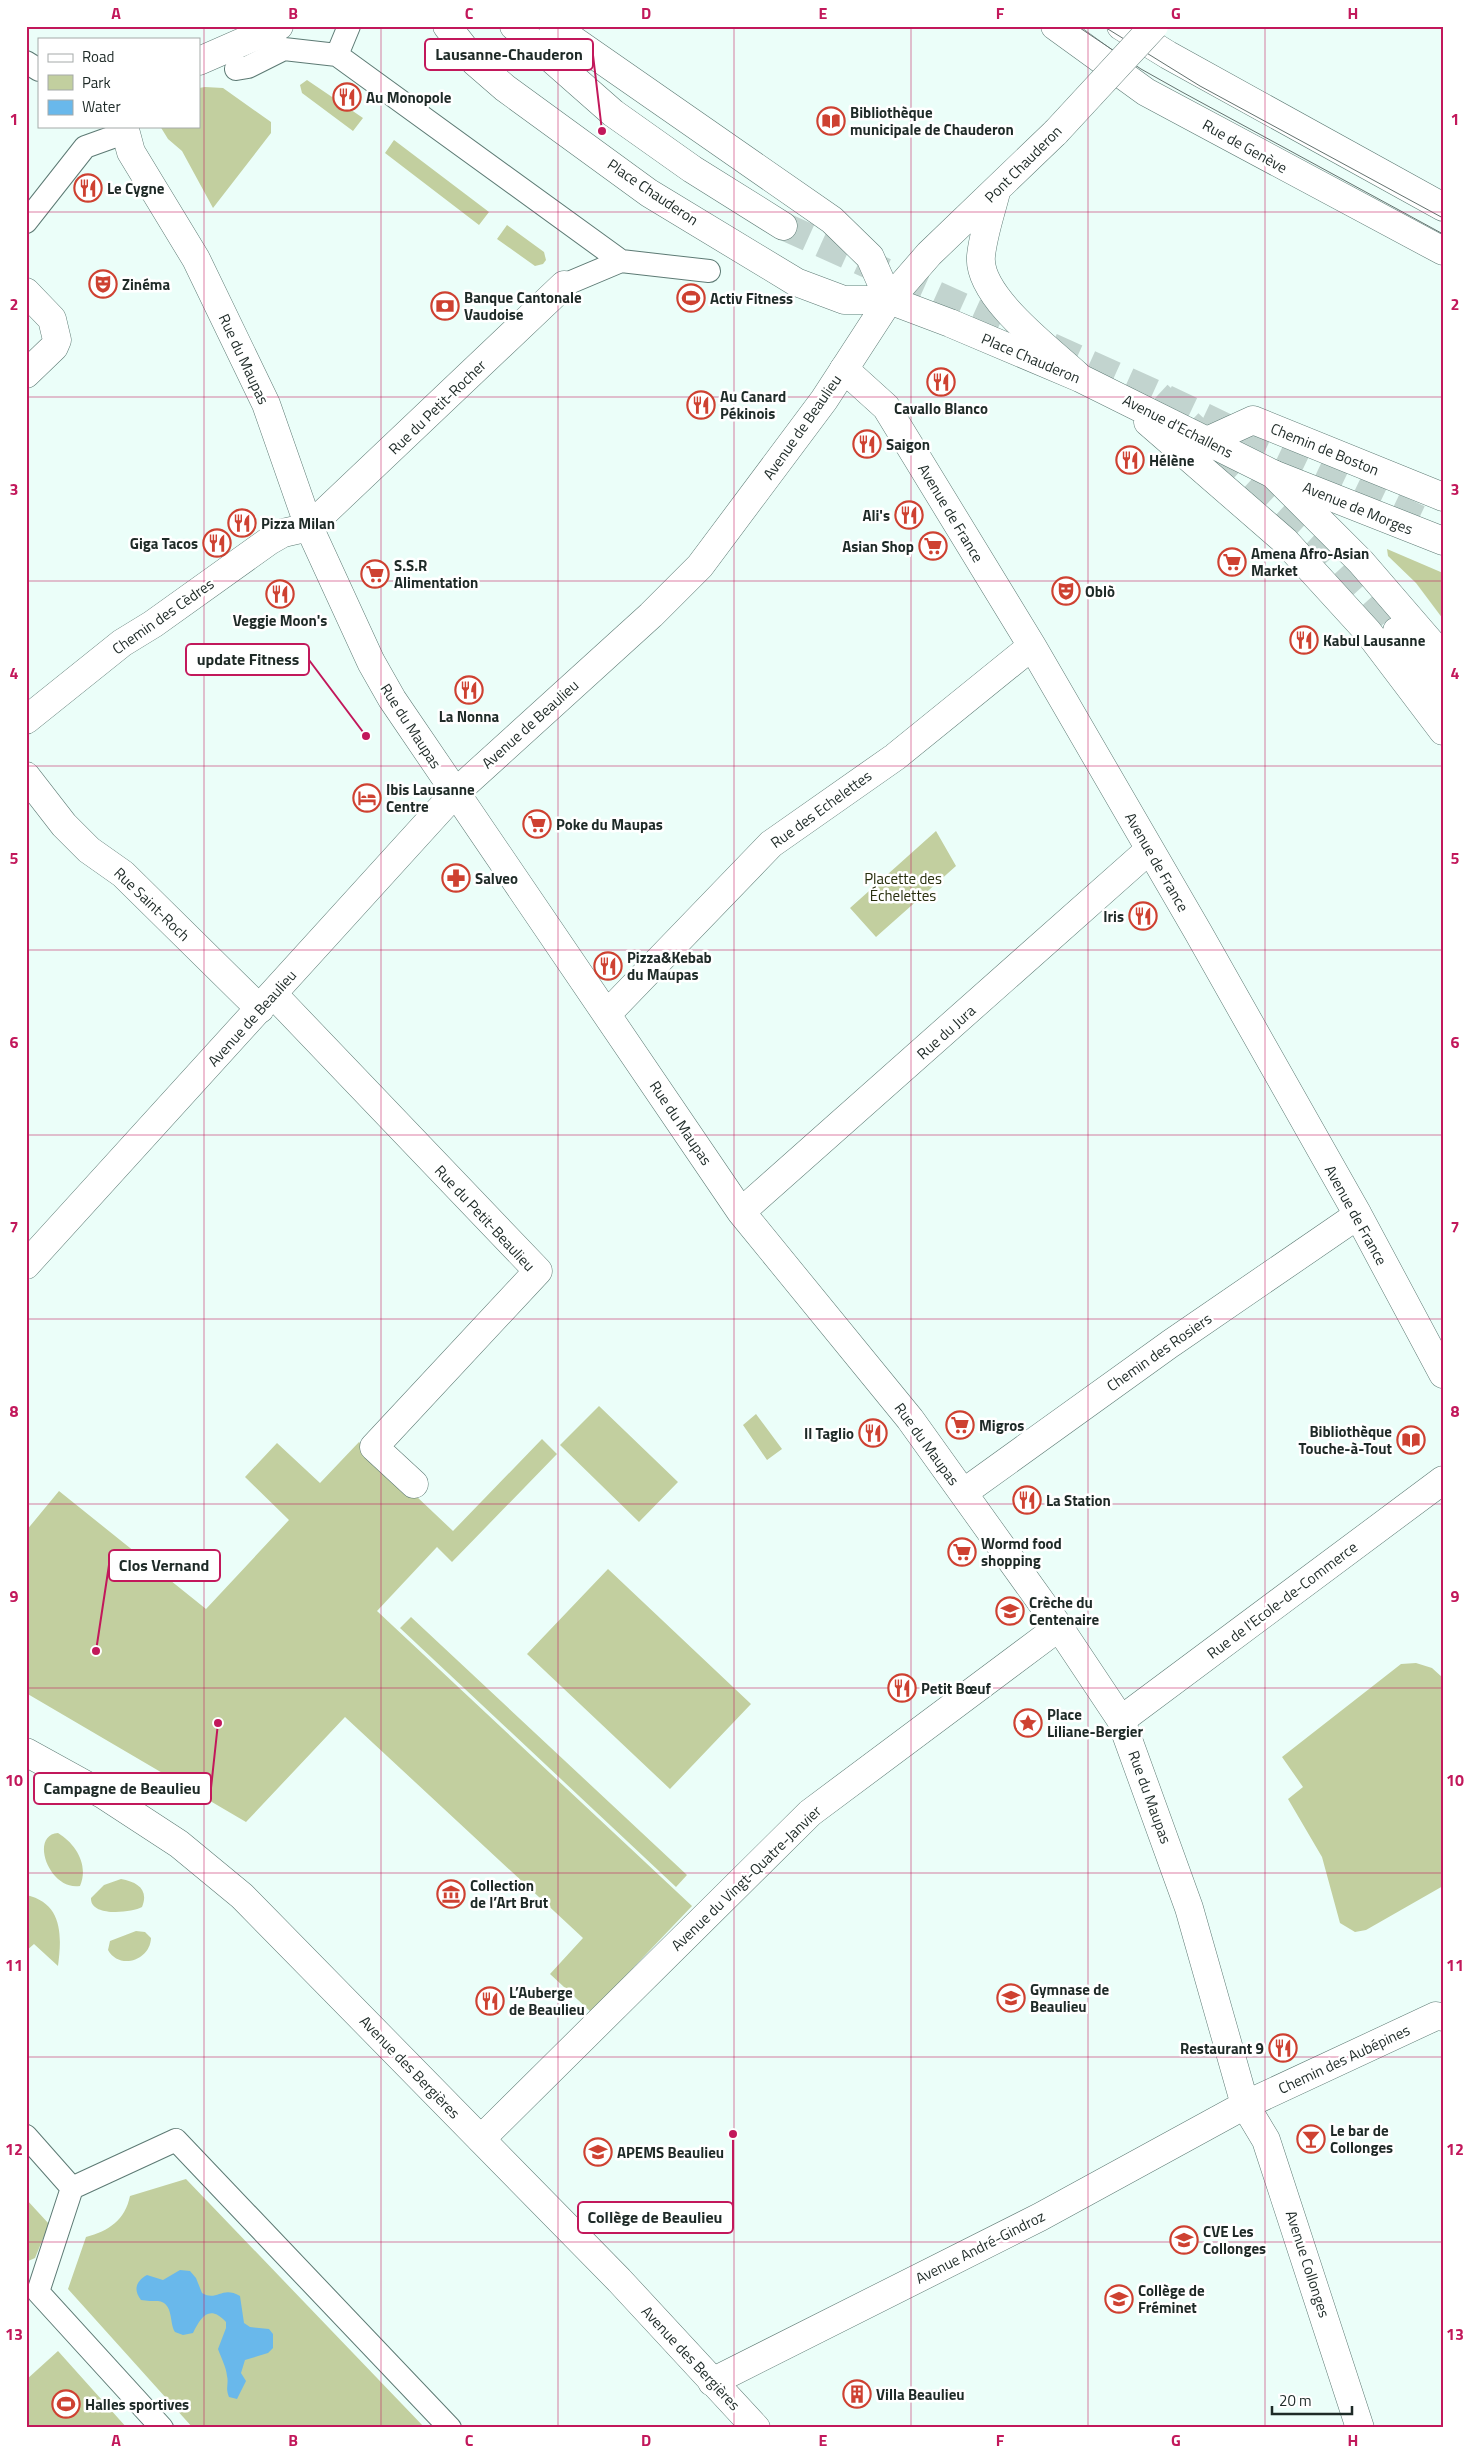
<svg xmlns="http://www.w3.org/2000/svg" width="1469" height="2454" font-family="'Titillium Web',sans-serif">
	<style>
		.green { fill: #c2cf9f }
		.water { fill: #69b8eb }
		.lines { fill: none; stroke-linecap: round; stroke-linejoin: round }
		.secondary-tunnel { stroke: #c2d4cf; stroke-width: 28; stroke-dasharray: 28 14; stroke-linecap: butt }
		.primary-tunnel { stroke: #c2d4cf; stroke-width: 28; stroke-dasharray: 28 14; stroke-linecap: butt }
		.pedestrian-casing { stroke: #5d7a74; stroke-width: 24 }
		.minor-casing { stroke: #5d7a74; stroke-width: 29 }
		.tertiary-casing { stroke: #5d7a74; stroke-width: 29 }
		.secondary-casing { stroke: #5d7a74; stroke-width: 29 }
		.primary-casing { stroke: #5d7a74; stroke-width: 29 }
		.pedestrian { stroke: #fff; stroke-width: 22 }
		.minor { stroke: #fff; stroke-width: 28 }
		.tertiary { stroke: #fff; stroke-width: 28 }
		.secondary { stroke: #fff; stroke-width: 28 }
		.primary { stroke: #fff; stroke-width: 28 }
		.tram { stroke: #64726f; stroke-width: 1 }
		.secondary-bridge-casing { stroke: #5d7a74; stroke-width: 29; stroke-linecap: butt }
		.secondary-bridge { stroke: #fff; stroke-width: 28 }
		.grid { fill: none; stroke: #c2185b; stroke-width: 1; stroke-opacity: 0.55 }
		.labels { text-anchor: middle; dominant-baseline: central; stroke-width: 5; stroke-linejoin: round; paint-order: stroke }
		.poi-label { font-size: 15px; font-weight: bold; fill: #1e2a27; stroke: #fff; text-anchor: start }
		.street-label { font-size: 15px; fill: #1e2a27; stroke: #fff }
		.park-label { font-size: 15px; fill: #272e0c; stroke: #fff }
		.leader { fill: none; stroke: #c2185b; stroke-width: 2 }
		.callout-dot { fill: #c2185b; stroke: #fff; stroke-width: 2 }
		.callout { fill: #fff; stroke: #c2185b; stroke-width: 2 }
		.callout-label { font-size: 16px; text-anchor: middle; font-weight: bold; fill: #1e2a27 }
		.neatline { fill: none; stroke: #c2185b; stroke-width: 2 }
		.grid-label { font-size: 16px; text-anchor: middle; font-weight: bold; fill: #c2185b }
	</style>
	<rect width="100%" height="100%" fill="#ebfef9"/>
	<path class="green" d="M307 80 363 118 353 131 302 93 300 85Z
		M205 87 223 88 271 122V133L213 208 182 151 168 139 160 126H199V88Z
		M394 140 489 212 479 225 385 153Z
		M507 225 544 252 546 260 543 264 535 266 497 239Z
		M1387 549 1443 573V619L1416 583 1388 556Z
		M936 831 956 866 876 937 850 908Z
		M599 1406 678 1482 639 1522 560 1445Z
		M756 1414 782 1449 767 1460 743 1425Z
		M542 1439 557 1454 452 1562 437 1547 377 1611 692 1906 591 2012 550 1974 583 1938 345 1717 246 1822 26 1693V1531L59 1491 206 1609 289 1520 245 1477 277 1443 320 1483 359 1442 453 1531Z
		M608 1569 751 1704 670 1789 527 1654Z
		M411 1617 687 1875 676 1887 400 1628Z
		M1416 1663 1432 1668 1443 1678V1886L1366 1930 1355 1932 1340 1923 1322 1857 1288 1799 1303 1787 1282 1757 1401 1664Z
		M58 1833C76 1844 89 1865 80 1886 49 1891 29 1835 58 1833Z
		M121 1879C138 1882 149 1890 142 1907 131 1913 90 1917 91 1898L104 1885Z
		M26 1895C63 1903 62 1936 58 1966L34 1944 26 1951Z
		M136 1931 145 1932 151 1938C150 1961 119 1970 108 1950L110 1941Z
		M186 2179 425 2428H193L68 2289 86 2237C109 2231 125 2220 130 2196Z
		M26 2199 49 2224 35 2258 26 2262Z
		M58 2351 127 2428H26V2380Z"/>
	<path class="water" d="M180 2270 190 2271 196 2278 202 2293C217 2302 222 2285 240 2296L244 2323 250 2327 269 2329 273 2334V2348L268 2353 245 2360 241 2373 246 2381 237 2399 229 2397C225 2388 229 2384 227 2376 226 2366 221 2358 218 2349L226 2328V2322C209 2304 201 2317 193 2333L183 2335 175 2332C169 2323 174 2303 158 2301 152 2301 147 2301 141 2300 133 2290 136 2281 147 2275L163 2280Z"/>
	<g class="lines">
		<path class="secondary-tunnel" d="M783 226 1158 395 1423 521"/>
		<path class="primary-tunnel" d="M1158 395 1313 538 1397 631"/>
		<g class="pedestrian-casing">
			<path id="pedestrian" d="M349 26 337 55 621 261
				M26 62 39 70
				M236 69 248 67 284 49 337 55
				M26 222 85 147 124 133
				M564 285 621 261 709 271
				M26 2136 72 2188 176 2140 450 2428
				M72 2188 38 2292 162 2428"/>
		</g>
		<g class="minor-casing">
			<path id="minor" d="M199 61 279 26
				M124 126 131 152 196 259 266 404 309 527 371 662 392 699 741 1212 910 1419 1059 1627 1121 1720 1189 1908 1245 2105 1266 2140 1360 2428
				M26 292 52 319 57 340 54 347 26 374
				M844 369 886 407 1032 646 1198 932 1358 1215 1443 1374
				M1207 441 1253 420 1443 497
				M309 527 564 285
				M26 720 122 643 153 624 269 541 283 533 309 527
				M26 776 64 825 89 850 123 874 260 1009
				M274 995 538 1271 374 1447 414 1484
				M608 1013 771 844 895 757 1032 646
				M741 1212 1149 850
				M963 1493 1170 1344 1358 1215
				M1121 1720 1443 1480
				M481 2139 810 1813 1059 1627
				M712 2382 1040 2217 1245 2105 1436 2016 1443 2017"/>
		</g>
		<g class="tertiary-casing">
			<path id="tertiary" d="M1055 26 1146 92 1443 251
				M1121 26 1168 55 1443 207
				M26 1752 104 1795 179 1844 242 1896 619 2280 756 2428"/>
		</g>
		<g class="secondary-casing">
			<path id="secondary" d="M514 26 613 113 692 169 783 226
				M996 192C991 212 983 235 981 256 977 296 1049 349 1077 375
				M1273 474 1443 541
				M26 1265 455 793 651 615 700 566 824 400 889 300 929 254 1056 132"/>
		</g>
		<g class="primary-casing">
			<path id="primary" d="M447 26 475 62 505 88 649 193 796 282 844 300H889L950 323 1080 378 1273 474 1361 562 1443 657
				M553 26 832 220 870 257 889 300
				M1148 422 1285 541 1368 632 1443 731
				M1397 631 1443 693"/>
		</g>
		<use href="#pedestrian" class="pedestrian"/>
		<use href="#minor" class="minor"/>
		<use href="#tertiary" class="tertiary"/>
		<use href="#secondary" class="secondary"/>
		<use href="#primary" class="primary"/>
		<path class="tram" d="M1077 26 1141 69 1182 92 1443 234
			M1103 26 1200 86 1443 218"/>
		<g class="secondary-bridge-casing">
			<path id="secondary-bridge" d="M1056 132 1154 26"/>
		</g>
		<use href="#secondary-bridge" class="secondary-bridge"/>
	</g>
	<path class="grid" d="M204 26V2428M381 26V2428M558 26V2428M734 26V2428M911 26V2428M1088 26V2428M1265 26V2428M26 212H1443M26 397H1443M26 581H1443M26 766H1443M26 950H1443M26 1135H1443M26 1319H1443M26 1504H1443M26 1688H1443M26 1873H1443M26 2057H1443M26 2242H1443"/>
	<defs>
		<g id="restaurant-ring" transform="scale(1.4375)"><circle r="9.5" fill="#fff" stroke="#ce4131" stroke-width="1.5"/><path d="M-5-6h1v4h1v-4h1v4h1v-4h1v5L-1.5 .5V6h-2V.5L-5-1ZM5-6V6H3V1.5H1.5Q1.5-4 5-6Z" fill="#ce4131"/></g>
		<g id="library-ring" transform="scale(1.4375)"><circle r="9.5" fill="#fff" stroke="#ce4131" stroke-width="1.5"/><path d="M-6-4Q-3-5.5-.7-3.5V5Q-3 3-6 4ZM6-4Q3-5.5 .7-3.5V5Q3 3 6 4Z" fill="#ce4131"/></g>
		<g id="theatre-ring" transform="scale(1.4375)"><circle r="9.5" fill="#fff" stroke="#ce4131" stroke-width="1.5"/><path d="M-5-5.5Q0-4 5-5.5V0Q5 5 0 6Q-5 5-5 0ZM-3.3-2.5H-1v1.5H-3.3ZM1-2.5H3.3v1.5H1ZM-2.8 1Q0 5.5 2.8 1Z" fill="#ce4131"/></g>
		<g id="stadium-ring" transform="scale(1.4375)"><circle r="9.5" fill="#fff" stroke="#ce4131" stroke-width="1.5"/><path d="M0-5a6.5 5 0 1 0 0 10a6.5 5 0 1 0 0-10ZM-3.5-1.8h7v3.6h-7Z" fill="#ce4131"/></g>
		<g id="bank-ring" transform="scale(1.4375)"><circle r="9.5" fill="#fff" stroke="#ce4131" stroke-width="1.5"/><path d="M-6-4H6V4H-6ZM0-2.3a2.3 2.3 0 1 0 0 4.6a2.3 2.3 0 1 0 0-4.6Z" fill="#ce4131"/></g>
		<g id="supermarket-ring" transform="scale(1.4375)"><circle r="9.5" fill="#fff" stroke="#ce4131" stroke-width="1.5"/><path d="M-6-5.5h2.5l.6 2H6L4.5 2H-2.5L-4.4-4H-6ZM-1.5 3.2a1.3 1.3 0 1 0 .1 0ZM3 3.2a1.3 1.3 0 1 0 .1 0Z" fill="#ce4131"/></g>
		<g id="hotel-ring" transform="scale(1.4375)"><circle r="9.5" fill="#fff" stroke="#ce4131" stroke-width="1.5"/><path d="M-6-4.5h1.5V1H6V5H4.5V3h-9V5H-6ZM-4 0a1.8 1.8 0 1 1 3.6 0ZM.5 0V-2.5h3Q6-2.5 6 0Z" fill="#ce4131"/></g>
		<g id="pharmacy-ring" transform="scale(1.4375)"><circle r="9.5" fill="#fff" stroke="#ce4131" stroke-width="1.5"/><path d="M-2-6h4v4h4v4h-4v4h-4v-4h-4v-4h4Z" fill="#ce4131"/></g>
		<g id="school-ring" transform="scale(1.4375)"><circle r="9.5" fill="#fff" stroke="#ce4131" stroke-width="1.5"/><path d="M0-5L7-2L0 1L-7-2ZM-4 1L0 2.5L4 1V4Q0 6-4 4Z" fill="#ce4131"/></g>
		<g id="sight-ring" transform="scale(1.4375)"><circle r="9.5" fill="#fff" stroke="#ce4131" stroke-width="1.5"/><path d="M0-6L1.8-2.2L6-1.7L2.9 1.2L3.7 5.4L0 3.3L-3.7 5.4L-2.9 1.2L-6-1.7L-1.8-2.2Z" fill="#ce4131"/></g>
		<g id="museum-ring" transform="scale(1.4375)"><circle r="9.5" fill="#fff" stroke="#ce4131" stroke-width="1.5"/><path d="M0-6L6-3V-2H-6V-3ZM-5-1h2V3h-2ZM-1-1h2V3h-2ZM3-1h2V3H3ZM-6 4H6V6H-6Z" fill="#ce4131"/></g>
		<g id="bar-ring" transform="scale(1.4375)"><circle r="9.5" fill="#fff" stroke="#ce4131" stroke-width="1.5"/><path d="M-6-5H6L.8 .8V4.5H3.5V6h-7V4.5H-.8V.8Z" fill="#ce4131"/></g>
		<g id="building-ring" transform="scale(1.4375)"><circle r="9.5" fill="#fff" stroke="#ce4131" stroke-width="1.5"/><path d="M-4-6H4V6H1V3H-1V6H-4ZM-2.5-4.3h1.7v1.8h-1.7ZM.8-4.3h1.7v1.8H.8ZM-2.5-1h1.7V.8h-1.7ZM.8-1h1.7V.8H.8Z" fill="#ce4131"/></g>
	</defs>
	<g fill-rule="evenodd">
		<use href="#restaurant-ring" x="347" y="97"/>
		<use href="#library-ring" x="831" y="121"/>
		<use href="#restaurant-ring" x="88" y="188"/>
		<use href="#theatre-ring" x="103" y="284"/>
		<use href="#stadium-ring" x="691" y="298"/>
		<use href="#bank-ring" x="445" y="306"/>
		<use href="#restaurant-ring" x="941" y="382"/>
		<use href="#restaurant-ring" x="701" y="405"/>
		<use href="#restaurant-ring" x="867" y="444"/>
		<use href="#restaurant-ring" x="1130" y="460"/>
		<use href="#restaurant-ring" x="909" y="515"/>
		<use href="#restaurant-ring" x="242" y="523"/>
		<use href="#restaurant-ring" x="217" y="543"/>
		<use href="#supermarket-ring" x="933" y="546"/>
		<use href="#supermarket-ring" x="1232" y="562"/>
		<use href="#supermarket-ring" x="375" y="574"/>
		<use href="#theatre-ring" x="1066" y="591"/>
		<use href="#restaurant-ring" x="280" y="594"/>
		<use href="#restaurant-ring" x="1304" y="640"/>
		<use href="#restaurant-ring" x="469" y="690"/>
		<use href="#hotel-ring" x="367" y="798"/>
		<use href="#supermarket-ring" x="537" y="824"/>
		<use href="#pharmacy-ring" x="456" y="878"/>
		<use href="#restaurant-ring" x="1143" y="916"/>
		<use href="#restaurant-ring" x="608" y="966"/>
		<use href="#supermarket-ring" x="960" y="1425"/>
		<use href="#restaurant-ring" x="873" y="1433"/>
		<use href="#library-ring" x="1411" y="1440"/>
		<use href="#restaurant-ring" x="1027" y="1500"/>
		<use href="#supermarket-ring" x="962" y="1552"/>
		<use href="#school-ring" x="1010" y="1611"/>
		<use href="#restaurant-ring" x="902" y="1688"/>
		<use href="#sight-ring" x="1028" y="1723"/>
		<use href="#museum-ring" x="451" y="1894"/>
		<use href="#school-ring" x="1011" y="1998"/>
		<use href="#restaurant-ring" x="490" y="2001"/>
		<use href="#restaurant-ring" x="1283" y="2048"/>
		<use href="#bar-ring" x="1311" y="2139"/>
		<use href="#school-ring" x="598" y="2152"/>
		<use href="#school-ring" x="1184" y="2240"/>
		<use href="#school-ring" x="1119" y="2299"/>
		<use href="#building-ring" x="857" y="2394"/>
		<use href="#stadium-ring" x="66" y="2404"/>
	</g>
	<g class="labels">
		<g class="poi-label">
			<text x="366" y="97">Au Monopole</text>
			<text x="850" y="112">Bibliothèque<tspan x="850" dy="17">municipale de Chauderon</tspan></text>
			<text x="107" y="188">Le Cygne</text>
			<text x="122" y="284">Zinéma</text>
			<text x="464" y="297">Banque Cantonale<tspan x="464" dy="17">Vaudoise</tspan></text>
			<text x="710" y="298">Activ Fitness</text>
			<text x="720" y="396">Au Canard<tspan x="720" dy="17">Pékinois</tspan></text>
			<text x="941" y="408" text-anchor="middle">Cavallo Blanco</text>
			<text x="886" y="444">Saigon</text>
			<text x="1149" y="460">Hélène</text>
			<text x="890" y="515" text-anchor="end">Ali's</text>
			<text x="261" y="523">Pizza Milan</text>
			<text x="198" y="543" text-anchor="end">Giga Tacos</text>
			<text x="914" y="546" text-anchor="end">Asian Shop</text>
			<text x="1251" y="553">Amena Afro-Asian<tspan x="1251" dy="17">Market</tspan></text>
			<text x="394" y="565">S.S.R<tspan x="394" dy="17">Alimentation</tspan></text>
			<text x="1085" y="591">Oblò</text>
			<text x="280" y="620" text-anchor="middle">Veggie Moon's</text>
			<text x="1323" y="640">Kabul Lausanne</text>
			<text x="469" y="716" text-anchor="middle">La Nonna</text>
			<text x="386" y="789">Ibis Lausanne<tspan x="386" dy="17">Centre</tspan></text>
			<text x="556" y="824">Poke du Maupas</text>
			<text x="475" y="878">Salveo</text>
			<text x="1124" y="916" text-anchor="end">Iris</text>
			<text x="627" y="957">Pizza&amp;Kebab<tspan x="627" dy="17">du Maupas</tspan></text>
			<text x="979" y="1425">Migros</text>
			<text x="1392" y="1431" text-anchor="end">Bibliothèque<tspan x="1392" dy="17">Touche-à-Tout</tspan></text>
			<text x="854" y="1433" text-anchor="end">Il Taglio</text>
			<text x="1046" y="1500">La Station</text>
			<text x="981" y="1543">Wormd food<tspan x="981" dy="17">shopping</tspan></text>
			<text x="1029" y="1602">Crèche du<tspan x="1029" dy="17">Centenaire</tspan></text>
			<text x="921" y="1688">Petit Bœuf</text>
			<text x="1047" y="1714">Place<tspan x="1047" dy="17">Liliane-Bergier</tspan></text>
			<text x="470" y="1885">Collection<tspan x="470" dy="17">de l’Art Brut</tspan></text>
			<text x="1030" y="1989">Gymnase de<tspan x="1030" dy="17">Beaulieu</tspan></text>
			<text x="509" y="1992">L’Auberge<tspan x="509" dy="17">de Beaulieu</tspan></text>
			<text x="1264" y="2048" text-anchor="end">Restaurant 9</text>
			<text x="1330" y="2130">Le bar de<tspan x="1330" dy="17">Collonges</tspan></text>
			<text x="617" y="2152">APEMS Beaulieu</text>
			<text x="1203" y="2231">CVE Les<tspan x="1203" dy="17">Collonges</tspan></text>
			<text x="1138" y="2290">Collège de<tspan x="1138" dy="17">Fréminet</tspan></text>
			<text x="876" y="2394">Villa Beaulieu</text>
			<text x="85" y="2404">Halles sportives</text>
		</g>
		<g class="street-label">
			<text transform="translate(1245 146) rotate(29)">Rue de Genève</text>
			<text transform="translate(1023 164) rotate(-45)">Pont Chauderon</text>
			<text transform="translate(653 192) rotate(34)">Place Chauderon</text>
			<text transform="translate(1031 358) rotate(23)">Place Chauderon</text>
			<text transform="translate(244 359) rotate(65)">Rue du Maupas</text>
			<text transform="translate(437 407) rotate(-44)">Rue du Petit-Rocher</text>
			<text transform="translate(1178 426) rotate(27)">Avenue d'Echallens</text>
			<text transform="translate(802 427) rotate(-55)">Avenue de Beaulieu</text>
			<text transform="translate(1325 449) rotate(22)">Chemin de Boston</text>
			<text transform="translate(1358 508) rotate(22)">Avenue de Morges</text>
			<text transform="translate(951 513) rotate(59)">Avenue de France</text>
			<text transform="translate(163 616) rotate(-35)">Chemin des Cèdres</text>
			<text transform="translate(530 724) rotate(-42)">Avenue de Beaulieu</text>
			<text transform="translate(411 726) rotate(57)">Rue du Maupas</text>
			<text transform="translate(821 809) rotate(-36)">Rue des Echelettes</text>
			<text transform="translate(1157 862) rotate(60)">Avenue de France</text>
			<text transform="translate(152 904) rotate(44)">Rue Saint-Roch</text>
			<text transform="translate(252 1018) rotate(-48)">Avenue de Beaulieu</text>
			<text transform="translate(946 1032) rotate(-42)">Rue du Jura</text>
			<text transform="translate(681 1123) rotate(56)">Rue du Maupas</text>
			<text transform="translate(1356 1215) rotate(61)">Avenue de France</text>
			<text transform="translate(485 1218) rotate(47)">Rue du Petit-Beaulieu</text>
			<text transform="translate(1159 1352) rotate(-35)">Chemin des Rosiers</text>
			<text transform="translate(927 1444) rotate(54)">Rue du Maupas</text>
			<text transform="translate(1282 1600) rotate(-37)">Rue de l'Ecole-de-Commerce</text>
			<text transform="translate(1150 1797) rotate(70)">Rue du Maupas</text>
			<text transform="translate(746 1878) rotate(-44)">Avenue du Vingt-Quatre-Janvier</text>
			<text transform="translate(1344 2059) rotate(-25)">Chemin des Aubépines</text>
			<text transform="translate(410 2067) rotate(46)">Avenue des Bergières</text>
			<text transform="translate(980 2247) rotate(-27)">Avenue André-Gindroz</text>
			<text transform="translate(1308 2264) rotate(72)">Avenue Collonges</text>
			<text transform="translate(691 2358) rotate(47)">Avenue des Bergières</text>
		</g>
		<g class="park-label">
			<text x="903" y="878">Placette des<tspan x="903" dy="17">Échelettes</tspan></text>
		</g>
	</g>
	<path class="leader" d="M602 131L593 55M366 736L309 660M96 1651L109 1565M218 1723L211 1788M733 2134L733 2217"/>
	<g class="callout-dot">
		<circle cx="602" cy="131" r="5"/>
		<circle cx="366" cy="736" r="5"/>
		<circle cx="96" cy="1651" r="5"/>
		<circle cx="218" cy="1723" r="5"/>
		<circle cx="733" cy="2134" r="5"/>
	</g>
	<g class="callout">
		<rect x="425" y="39" width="168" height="31" rx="5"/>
		<rect x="186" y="644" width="123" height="31" rx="5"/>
		<rect x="109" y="1550" width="111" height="31" rx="5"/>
		<rect x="34" y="1773" width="177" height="31" rx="5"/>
		<rect x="578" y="2202" width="155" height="31" rx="5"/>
	</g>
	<g class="callout-label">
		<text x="509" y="60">Lausanne-Chauderon</text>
		<text x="248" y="665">update Fitness</text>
		<text x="164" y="1571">Clos Vernand</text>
		<text x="122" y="1794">Campagne de Beaulieu</text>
		<text x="655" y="2223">Collège de Beaulieu</text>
	</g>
	<rect width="1469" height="2454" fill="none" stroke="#ffffff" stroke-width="55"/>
	<rect x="38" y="38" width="162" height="90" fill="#ffffff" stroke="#a5aaa9"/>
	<rect x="48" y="54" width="25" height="8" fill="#ffffff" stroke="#a5aaa9"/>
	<text x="82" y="62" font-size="15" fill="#1e2a27">Road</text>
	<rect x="48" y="75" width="25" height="15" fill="#c2cf9f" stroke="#a5aaa9"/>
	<text x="82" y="88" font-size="15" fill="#1e2a27">Park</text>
	<rect x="48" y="100" width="25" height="15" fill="#69b8eb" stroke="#a5aaa9"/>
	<text x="82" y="112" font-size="15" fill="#1e2a27">Water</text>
	<path d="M1272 2406v8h80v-8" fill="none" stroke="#1e2a27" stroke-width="2.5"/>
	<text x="1279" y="2406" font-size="15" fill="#1e2a27" stroke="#ffffff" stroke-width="4" paint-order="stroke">20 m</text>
	<rect x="28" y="28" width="1414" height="2398" class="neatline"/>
	<g class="grid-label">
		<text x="116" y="19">A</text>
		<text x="293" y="19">B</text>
		<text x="469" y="19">C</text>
		<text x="646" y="19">D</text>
		<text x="823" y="19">E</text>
		<text x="1000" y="19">F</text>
		<text x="1176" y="19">G</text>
		<text x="1353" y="19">H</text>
		<text x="14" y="125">1</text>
		<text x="1455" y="125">1</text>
		<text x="14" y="310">2</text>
		<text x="1455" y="310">2</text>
		<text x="14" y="495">3</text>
		<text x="1455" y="495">3</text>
		<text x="14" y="679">4</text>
		<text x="1455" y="679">4</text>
		<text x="14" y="864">5</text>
		<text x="1455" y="864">5</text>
		<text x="14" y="1048">6</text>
		<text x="1455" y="1048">6</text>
		<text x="14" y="1233">7</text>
		<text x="1455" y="1233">7</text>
		<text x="14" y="1417">8</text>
		<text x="1455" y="1417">8</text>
		<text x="14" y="1602">9</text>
		<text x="1455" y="1602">9</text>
		<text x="14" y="1786">10</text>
		<text x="1455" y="1786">10</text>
		<text x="14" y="1971">11</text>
		<text x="1455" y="1971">11</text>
		<text x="14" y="2155">12</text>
		<text x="1455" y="2155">12</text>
		<text x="14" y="2340">13</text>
		<text x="1455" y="2340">13</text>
		<text x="116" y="2446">A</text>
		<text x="293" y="2446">B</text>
		<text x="469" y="2446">C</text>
		<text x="646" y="2446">D</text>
		<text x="823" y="2446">E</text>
		<text x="1000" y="2446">F</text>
		<text x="1176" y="2446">G</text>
		<text x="1353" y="2446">H</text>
	</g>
</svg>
